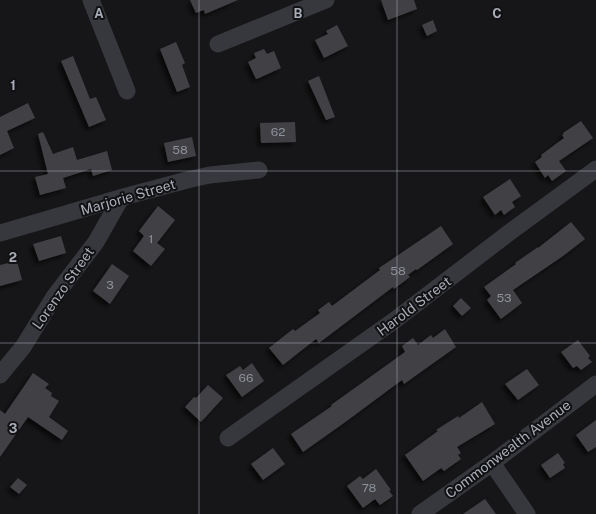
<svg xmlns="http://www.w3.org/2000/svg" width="596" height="514" font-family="'Public Sans',sans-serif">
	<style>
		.building { fill: #404145; filter: url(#shadow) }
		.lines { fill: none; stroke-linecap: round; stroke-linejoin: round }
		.minor { stroke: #37383d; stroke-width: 17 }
		.grid { fill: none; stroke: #a8adb8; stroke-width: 1; stroke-opacity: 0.55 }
		.labels { text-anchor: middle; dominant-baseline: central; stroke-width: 4; stroke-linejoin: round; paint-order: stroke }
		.number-label { font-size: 12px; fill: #8e929b }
		.street-label { font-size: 14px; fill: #a8adb8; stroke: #111113 }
		.grid-label { font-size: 13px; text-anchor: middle; font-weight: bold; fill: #a8adb8; stroke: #111113; stroke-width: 4; stroke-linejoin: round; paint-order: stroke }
	</style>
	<defs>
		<filter id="shadow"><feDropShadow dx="-3.5" dy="3.5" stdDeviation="2" flood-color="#0009"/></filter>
	</defs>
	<rect width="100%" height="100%" fill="#161618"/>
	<path class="building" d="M190 0H238L205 14 204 10 196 13Z
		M381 0H414L417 9 388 20Z
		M433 20 437 31 427 36 422 25Z
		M337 25 348 46 324 58 315 40 328 34 326 31Z
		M176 42 185 63 182 65 190 87 177 92 160 49Z
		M264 49 267 54 274 51 281 68 259 78 256 79 248 62 256 58 254 53Z
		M73 56 90 99 96 97 106 120 89 127 61 61Z
		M319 76 335 117 326 120 308 81Z
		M28 103 35 118 7 131 14 148 0 155V116V117Z
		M581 121 593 138 559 161 566 171 552 181 548 175 545 178 535 162 542 157 541 155 564 138 562 135 564 134 563 133Z
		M295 122 296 142 261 143 260 123Z
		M43 132 53 154 73 147 77 160 107 151 112 170 93 176 91 169 63 178 66 188 40 195 35 177 48 174 38 134Z
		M192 137 196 156 168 162 164 143Z
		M510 179 521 196 512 202 515 207 504 215 501 210 495 215 483 197Z
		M158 206 175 220 157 243 165 249 151 266 133 251 144 236 139 231Z
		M571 222 585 239 563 256 513 290 522 303 501 319 487 300 491 296 484 287 516 264 515 263 538 247V248Z
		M441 226 453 244 417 270 416 269 408 275 410 277 394 289 393 287 319 343 316 339 283 365 269 348 293 329 295 331 320 313 318 310 329 302 332 306 380 270 379 268Z
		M61 236 66 253 39 261 33 244Z
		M17 261 22 280 0 286V265Z
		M112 264 129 276 110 304 93 291Z
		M461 298 471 308 462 316 453 306Z
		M445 329 456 347 404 384 402 380 344 423 303 452 291 434 332 406 331 405 405 352 402 346 413 338 418 345 431 335 433 338Z
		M578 340 590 356 588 358 592 362 581 370 577 366 573 368 561 352Z
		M252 363 264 381 242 397 226 375 240 366 243 370Z
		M527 369 539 385 518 400 505 384Z
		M33 373 49 384 45 388 52 393 51 396 59 401 49 417 68 431 62 440 28 417 0 457V410L5 414Z
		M208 385 223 398 201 422 185 407 194 397 196 398Z
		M482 402 495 424 457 447 461 453 458 455 461 459 444 471 441 468 423 481 405 455 438 431 436 430 458 416 459 418Z
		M596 420V447L588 452 576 435Z
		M273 448 285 464 263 480 251 464Z
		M558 453 565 463 563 464 565 468 550 478 541 465Z
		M376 469 391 490 389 491 393 496 380 505 375 499 363 508 347 486 360 476 363 479Z
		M18 478 27 485 19 494 10 487Z
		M485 499 496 514H463Z"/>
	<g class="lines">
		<path class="minor" d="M91 0 127 91
			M218 44 326 0
			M0 233 127 196 191 179 210 175 259 170
			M0 375 23 347 54 297 96 242 121 198
			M228 438 395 320 510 232 596 169
			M492 463 527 514
			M420 514 492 463 596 384"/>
	</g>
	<path class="grid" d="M199 0V514M397 0V514M0 171H596M0 343H596"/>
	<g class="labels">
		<g class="number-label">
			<text x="278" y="132">62</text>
			<text x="180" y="150">58</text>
			<text x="151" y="239">1</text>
			<text x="398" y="271">58</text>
			<text x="110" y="285">3</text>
			<text x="504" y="298">53</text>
			<text x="246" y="378">66</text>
			<text x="369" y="488">78</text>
		</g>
		<g class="street-label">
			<text transform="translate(128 197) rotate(-16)">Marjorie Street</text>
			<text transform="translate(63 288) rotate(-55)">Lorenzo Street</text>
			<text transform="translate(414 306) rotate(-37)">Harold Street</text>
			<text transform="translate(508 449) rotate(-37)">Commonwealth Avenue</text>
		</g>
	</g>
	<g class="grid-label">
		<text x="99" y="18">A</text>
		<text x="298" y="18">B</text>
		<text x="497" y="18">C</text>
		<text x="13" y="90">1</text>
		<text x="13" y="262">2</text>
		<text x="13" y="433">3</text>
	</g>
</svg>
